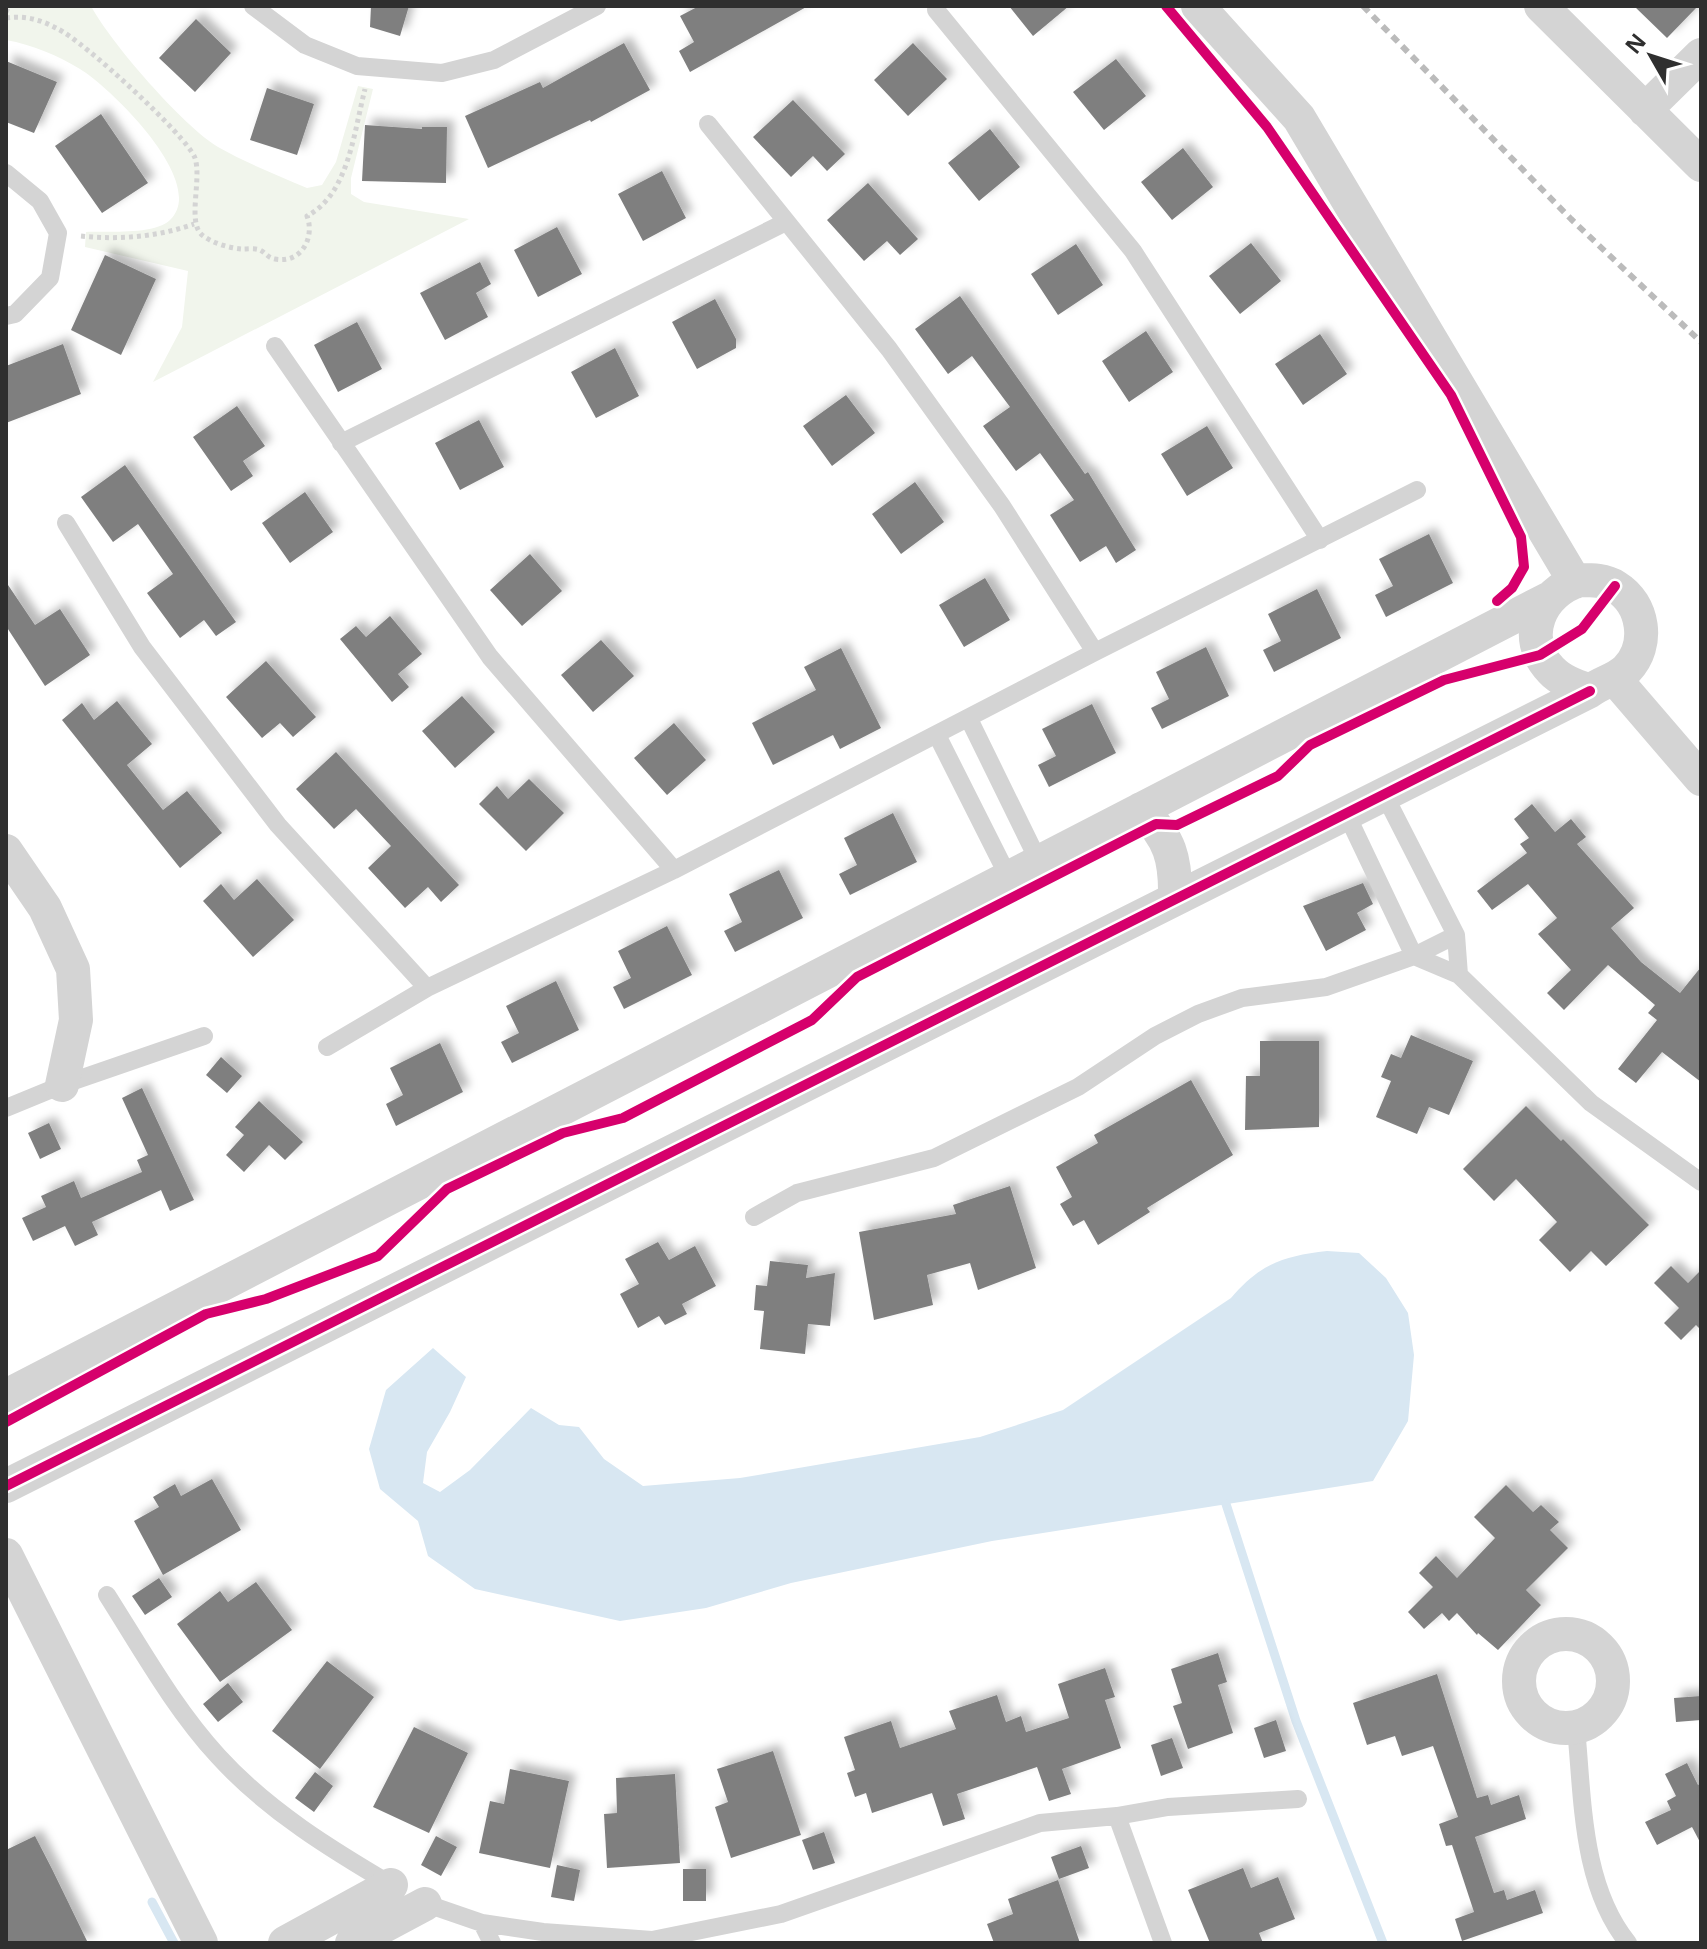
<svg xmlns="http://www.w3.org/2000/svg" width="1707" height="1949" font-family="'Open Sans',sans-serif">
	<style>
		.green { fill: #f1f5ec }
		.water { fill: #d8e7f2 }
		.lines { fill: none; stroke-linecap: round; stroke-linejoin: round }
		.stream { stroke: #d8e7f2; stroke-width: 9 }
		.building { fill: #7f7f7f; filter: url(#shadow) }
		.path { stroke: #d4d4d4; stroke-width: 5; stroke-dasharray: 4 4; stroke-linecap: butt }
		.service { stroke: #d4d4d4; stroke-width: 18 }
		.minor { stroke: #d4d4d4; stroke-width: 34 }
		.rail { stroke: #bbb; stroke-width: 6; stroke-dasharray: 8 6; stroke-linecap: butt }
		.cycleway-casing { stroke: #fff; stroke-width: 15 }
		.cycleway { stroke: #d6006c; stroke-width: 10 }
	</style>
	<defs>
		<filter id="shadow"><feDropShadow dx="7" dy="-7" stdDeviation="4" flood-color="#0004"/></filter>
	</defs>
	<rect width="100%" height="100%" fill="#fff"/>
	<path class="green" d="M6 6H91C110 42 183 126 218 147 246 163 277 175 307 188L322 185 336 162 358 86 373 89 351 178V194L364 202 469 219 153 382 182 327 188 271 85 247 86 232C107 231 155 235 170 220 209 183 111 88 80 69 57 55 33 45 6 40Z"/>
	<path class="water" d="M1327 1251 1359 1253 1386 1278 1408 1313 1414 1355 1408 1421 1373 1481 992 1541 791 1583 706 1608 620 1621 475 1589 428 1556 418 1521 380 1489 369 1449 386 1390 433 1348 466 1377 450 1412 427 1452 423 1483 440 1492 470 1470 531 1408 559 1425 579 1427 604 1459 643 1486 740 1478 980 1437 1063 1410 1231 1298C1260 1264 1283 1256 1327 1251Z"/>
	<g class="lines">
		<path class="stream" d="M1226 1504 1296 1721 1383 1943
			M152 1902 174 1943"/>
	</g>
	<path class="building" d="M371 6H409L400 36 370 27Z
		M699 6H808L690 72 679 51 694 42 680 16Z
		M1009 6H1069L1033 36Z
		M1634 6H1698L1667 38Z
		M196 19 231 53 195 92 159 58Z
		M624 43 650 90 591 122 590 120 488 168 465 116 540 82 543 88Z
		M913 43 947 79 908 116 874 80Z
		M1116 59 1146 96 1104 130 1073 92Z
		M6 61 57 82 34 133 6 122Z
		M267 88 314 104 297 155 250 140Z
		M793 100 845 154 827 171 813 156 791 177 753 137Z
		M101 114 148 183 102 213 55 146Z
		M365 125 422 129V127H447L446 183 362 181Z
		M990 129 1020 167 979 201 948 163Z
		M1183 148 1213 187 1172 220 1141 182Z
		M662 171 686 218 643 241 618 194Z
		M868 183 918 239 900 255 887 241 864 261 827 220Z
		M557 227 582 274 538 297 514 250Z
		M1251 243 1281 281 1240 314 1209 276Z
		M1076 244 1103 285 1058 315 1031 274Z
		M105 255 156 279 121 355 71 330Z
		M480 262 491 284 476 293 488 317 445 340 420 293Z
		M960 296 1085 474 1088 472 1136 550 1116 563 1106 546 1080 562 1050 515 1074 500 1040 453 1016 471 983 426 1010 407 972 356 948 374 915 329Z
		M715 299 736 339V348L697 369 672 322Z
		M357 322 382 369 338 392 314 345Z
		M1146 331 1173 372 1129 402 1102 361Z
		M1320 334 1347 374 1303 405 1275 364Z
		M63 344 81 394 6 423V366Z
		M615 348 639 396 596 418 571 372Z
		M846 395 875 433 832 466 803 426Z
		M237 406 265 446 243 461 253 476 231 491 193 437Z
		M479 420 504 467 460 490 435 443Z
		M1207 426 1233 468 1187 496 1161 454Z
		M125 465 236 622 216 636 204 620 180 638 147 593 173 574 138 524 113 542 81 497Z
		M915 482 944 522 901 554 872 514Z
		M305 492 333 532 290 563 262 523Z
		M1429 534 1453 583 1386 617 1375 595 1393 586 1379 559Z
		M530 554 562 591 522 626 490 590Z
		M985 578 1010 620 964 647 939 605Z
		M6 582 35 625 60 609 90 655 45 686 6 626Z
		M1317 589 1341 638 1274 672 1263 650 1281 641 1268 614Z
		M390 616 422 654 398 674 409 687 392 702 340 639 356 626 366 637Z
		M601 640 634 676 593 712 561 675Z
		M1206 647 1229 696 1162 729 1151 708 1169 699 1156 672Z
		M841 648 881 728 840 749 833 735 773 765 752 723 816 690 804 667Z
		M266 661 316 717 293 737 280 723 262 738 226 697Z
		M462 696 495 732 455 768 422 731Z
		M117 701 152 744 127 765 163 810 187 791 222 833 180 868 62 720 82 703 94 720Z
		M1092 704 1116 753 1049 787 1038 765 1056 756 1042 729Z
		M674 723 706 760 667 795 634 758Z
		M336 752 459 885 441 902 428 887 405 908 368 868 391 846 356 809 334 829 296 789Z
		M529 779 564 813 526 851 479 804 497 786 508 799Z
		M1532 804 1555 832 1571 819 1586 837 1577 844 1634 908 1611 928 1641 962 1680 993 1701 967V1082L1662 1052 1636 1083 1618 1069 1657 1020 1648 1013 1655 1005 1608 965 1564 1010 1547 993 1571 970 1538 934 1557 918 1528 884 1492 910 1477 891 1527 853 1520 844 1529 838 1514 819Z
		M893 813 917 862 850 895 839 874 857 865 844 838Z
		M779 870 803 918 735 952 724 931 742 922 729 894Z
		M257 879 294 920 253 957 203 901 221 884 234 900Z
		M1363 883 1373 904 1357 913 1366 930 1326 951 1303 906Z
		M667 926 692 975 624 1009 613 987 631 978 618 951Z
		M556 981 579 1030 512 1063 501 1042 519 1033 506 1006Z
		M1411 1035 1473 1061 1449 1115 1429 1107 1417 1134 1376 1117 1391 1081 1381 1077 1391 1054 1401 1058Z
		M1260 1041H1319V1127L1245 1130 1246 1076H1260Z
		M440 1043 463 1092 396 1126 386 1104 403 1095 390 1068Z
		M221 1057 242 1076 227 1093 206 1075Z
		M1191 1080 1233 1155 1147 1208 1150 1212 1098 1245 1084 1220 1073 1226 1060 1204 1072 1197 1056 1167 1098 1143 1094 1135Z
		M142 1088 194 1200 170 1211 161 1190 92 1222 98 1235 75 1246 65 1226 33 1241 22 1218 46 1207 41 1196 74 1181 81 1198 142 1172 137 1160 148 1155 122 1098Z
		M259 1101 303 1142 285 1160 269 1145 244 1172 226 1155 244 1135 235 1127Z
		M1526 1106 1561 1141 1563 1139 1649 1225 1606 1266 1591 1251 1570 1272 1539 1240 1557 1222 1516 1179 1494 1201 1463 1169Z
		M49 1123 61 1149 40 1159 28 1133Z
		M1010 1186 1036 1268 978 1290 970 1263 927 1275 933 1305 874 1320 859 1232 956 1214 953 1205Z
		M658 1242 669 1260 695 1246 716 1286 682 1304 687 1314 665 1325 659 1316 638 1328 620 1294 639 1284 625 1259Z
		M770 1261 808 1265 806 1278 835 1273 830 1326 808 1324 805 1354 760 1349 764 1311 754 1310 756 1285 767 1286Z
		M1671 1266 1688 1283 1701 1270V1330L1696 1325 1681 1340 1664 1323 1679 1308 1654 1283Z
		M212 1479 241 1530 163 1575 134 1521 159 1507 153 1497 175 1484 181 1496Z
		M1506 1485 1533 1512 1541 1505 1559 1522 1550 1530 1568 1548 1526 1590 1541 1605 1498 1650 1478 1633 1477 1635 1457 1613 1449 1621 1442 1613 1424 1629 1408 1612 1433 1587 1419 1573 1436 1556 1457 1578 1495 1538 1474 1517Z
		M159 1578 172 1597 145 1615 132 1596Z
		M256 1582 292 1630 220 1682 177 1624 220 1591 228 1602Z
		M1218 1653 1227 1682 1218 1685 1233 1733 1188 1749 1173 1706 1182 1703 1171 1669Z
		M327 1661 374 1697 320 1769 272 1731Z
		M1105 1668 1115 1697 1105 1700 1121 1748 1062 1769 1071 1794 1049 1801 1037 1767 957 1794 965 1819 943 1826 932 1793 872 1813 866 1793 855 1797 847 1773 855 1770 844 1737 891 1721 900 1748 956 1729 949 1711 997 1695 1006 1722 1021 1716 1026 1732 1069 1718 1058 1684Z
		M1437 1674 1477 1798 1488 1795 1491 1805 1519 1795 1526 1819 1475 1837 1494 1893 1504 1890 1507 1900 1535 1890 1543 1913 1462 1941 1455 1919 1474 1912 1452 1845 1446 1846 1439 1824 1458 1817 1433 1746 1402 1756 1395 1736 1367 1745 1353 1703Z
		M228 1683 243 1702 218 1722 203 1704Z
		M1701 1696V1720L1676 1722 1674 1698Z
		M1276 1720 1286 1751 1264 1758 1254 1728Z
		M414 1727 468 1753 429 1833 373 1807Z
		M1172 1738 1183 1768 1161 1776 1151 1745Z
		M773 1751 801 1835 731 1858 715 1807 728 1802 717 1769Z
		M1687 1763 1698 1785 1701 1783V1844L1692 1827 1657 1845 1645 1822 1671 1810 1667 1801 1676 1796 1665 1774Z
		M510 1769 569 1781 550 1868 479 1853 490 1801 504 1804Z
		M315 1772 333 1786 314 1812 295 1798Z
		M675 1774 680 1863 607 1868 604 1814 617 1813 616 1778Z
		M824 1832 835 1863 813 1870 802 1840Z
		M35 1836 52 1869 88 1943H6V1850Z
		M436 1836 457 1847 441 1876 421 1865Z
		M1081 1846 1089 1868 1059 1879 1051 1857Z
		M557 1865 580 1870 574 1901 551 1897Z
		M1243 1868 1251 1888 1278 1877 1295 1919 1259 1933 1263 1943H1210L1188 1890Z
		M683 1869H706V1901H683Z
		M1058 1880 1080 1943H994L987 1924 1013 1914 1008 1899Z"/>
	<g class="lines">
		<path class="path" d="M6 12 9 6
			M6 18C24 15 42 20 58 29 82 40 187 136 195 158 202 179 187 222 202 235 212 243 229 248 242 249 247 249 255 248 260 250 266 253 268 258 275 259 302 264 315 237 307 216 349 194 354 131 365 89
			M81 236C120 240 157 237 194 224"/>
		<path class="service" d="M253 6 305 45 357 66 442 73 494 60 597 6
			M936 10 1133 251 1320 540
			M708 124 889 349 1002 506 1095 652
			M6 173 40 201 58 233 50 278 15 314 6 316
			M275 346 490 657 674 870
			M341 443 786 222
			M66 523 142 647 278 825 427 988
			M969 719 1039 862
			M937 735 1009 878
			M1384 794 1456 935 1459 975
			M1346 813 1414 956 1459 975 1591 1103 1701 1182
			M327 1047 427 988 674 870 1095 652 1417 490
			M6 1108 62 1085 204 1036
			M754 1217 797 1193 934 1158 1078 1087 1155 1036 1198 1014 1242 998 1326 987 1414 956 1456 935
			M107 1595C142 1650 174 1708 218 1756 268 1811 332 1850 395 1887
			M1576 1728C1583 1798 1581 1885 1628 1943
			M1117 1816 1163 1943
			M421 1902 482 1923 543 1932 652 1940 781 1914 1040 1823 1117 1816 1168 1807 1298 1799
			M482 1923 492 1943"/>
		<path class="minor" d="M1198 6 1299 118 1575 582
			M1541 6 1701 165
			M1645 110 1701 55
			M1580 580C1592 580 1605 580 1616 587 1644 604 1650 645 1627 669 1616 680 1602 682 1590 691 1576 686 1561 681 1551 670 1520 638 1540 592 1580 580Z
			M1615 679 1701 779
			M1141 809C1170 839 1176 858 1175 899
			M6 851 45 908 73 969 76 1020 62 1085
			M6 1396 1548 599
			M6 1486 1590 691
			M6 1555 201 1943
			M1519 1681a47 47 0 1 1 94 0a47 47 0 1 1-94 0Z
			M285 1943 391 1885
			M352 1943 425 1904"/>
		<path class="rail" d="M1363 6 1571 219 1701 342"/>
		<g class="cycleway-casing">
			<path id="cycleway" d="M1166 6 1267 127 1451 395 1521 537 1524 567 1512 588 1497 601
				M6 1422 206 1314 266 1299 378 1256 447 1189 563 1133 623 1118 812 1020 857 977 1156 824 1177 825 1278 776 1310 745 1444 680 1540 655 1582 629 1615 586
				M6 1486 1590 691"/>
		</g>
		<use href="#cycleway" class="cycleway"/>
	</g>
	<rect width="1707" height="1949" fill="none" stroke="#2f2f2f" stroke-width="16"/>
	<g transform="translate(1651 56) rotate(309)" stroke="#ffffff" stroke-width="6" paint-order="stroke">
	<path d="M0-6L14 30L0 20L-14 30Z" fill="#2f2f2f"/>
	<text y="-12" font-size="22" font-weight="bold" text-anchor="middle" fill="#2f2f2f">N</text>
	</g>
</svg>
